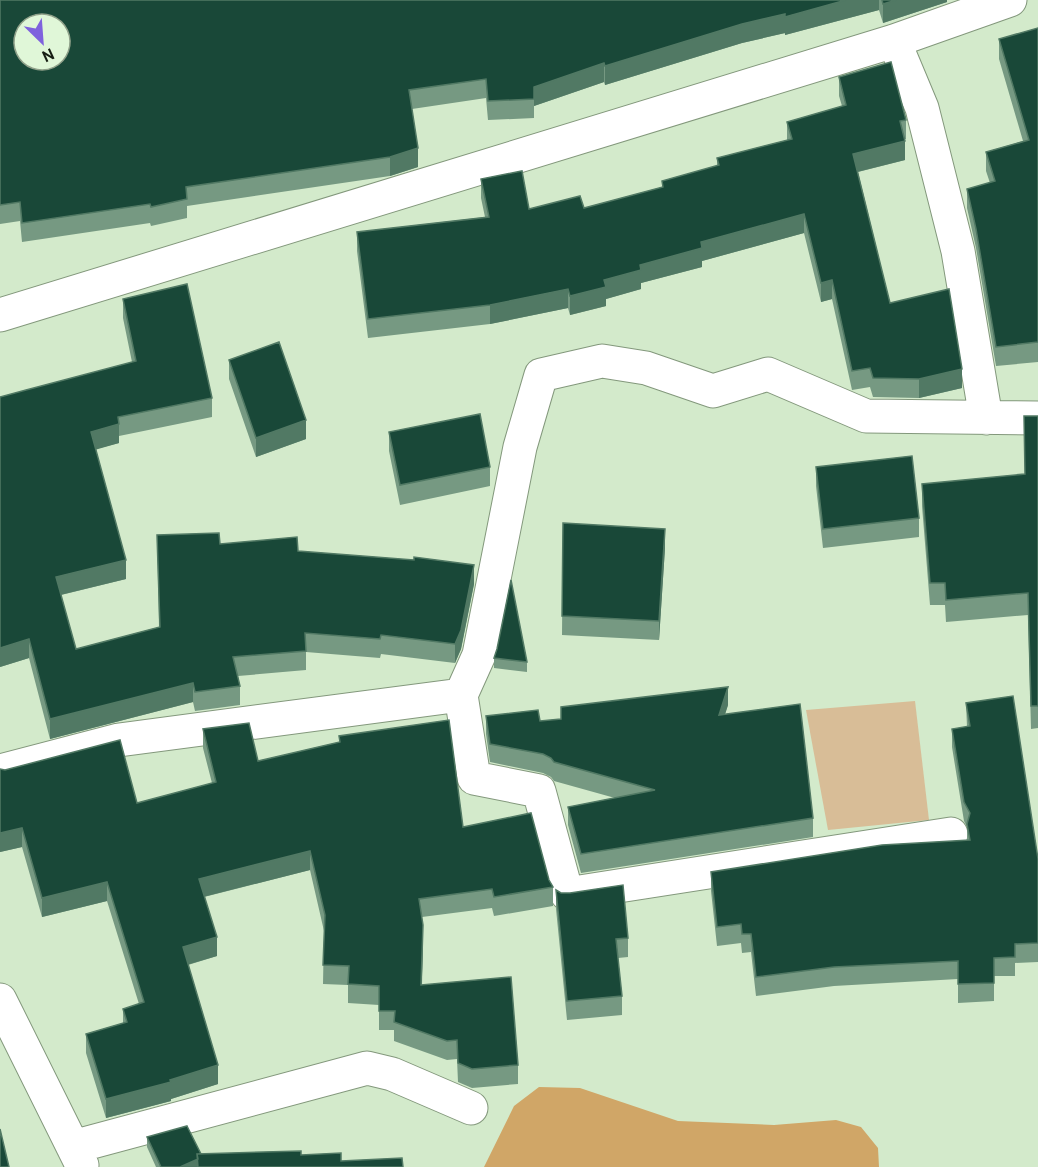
<svg xmlns="http://www.w3.org/2000/svg" width="1038" height="1167" font-family="Overpass,sans-serif">
	<style>
		.green { fill: #d8bd97 }
		.forest { fill: #d0a667 }
		.lines { fill: none; stroke-linecap: round; stroke-linejoin: round }
		.minor-casing { stroke: #83987c; stroke-width: 35 }
		.minor { stroke: #fff; stroke-width: 33 }
		.wall { fill: #769982 }
		.shaded-wall { fill: #517964 }
		.building { fill: #194838; stroke: #517964; stroke-width: 1.5; fill-rule: evenodd }
	</style>
	<rect width="100%" height="100%" fill="#d3eacb"/>
	<path class="green" d="M915 701 929 820 828 830 806 710Z"/>
	<path class="forest" d="M539 1087 580 1088 678 1121 774 1125 836 1120 861 1127 878 1148 879 1167H484L514 1106Z"/>
	<g class="lines">
		<g class="minor-casing">
			<path id="minor" d="M894 41 922 108 958 251 986 418
				M0 315 894 41 1010 0
				M461 695 479 655 520 447 541 375 602 361 646 368 713 391 768 374 866 416 1038 418
				M0 771 119 740 461 695 474 778 539 791 567 894 951 834
				M0 1000 82 1165
				M73 1147 367 1068 392 1074 471 1108"/>
		</g>
		<use href="#minor" class="minor"/>
	</g>
	<path class="wall" d="M0 0H947V2L883 23 879 10 785 35V33L742 43 605 85 604 82 534 106V118L488 120 486 98 412 109 418 167 390 176 187 206V218L151 226 150 223 22 242 20 221 0 224Z
		M1038 28V362L996 366 976 248 967 208V189L990 183 986 171V152L1023 141 999 59V39Z
		M839 77 906 120V139H904L905 160 858 172 890 303 962 388 919 398 873 397 870 387 852 390 832 299 821 302 804 233 702 261V267L641 283V289L606 299V306L570 315 568 308 490 324 368 338 357 251V232L485 217 481 198V179L529 209 584 208 662 187V181L717 166V158L787 140V122L842 106 839 96Z
		M123 299 212 398V417L119 436V443L96 449 126 579 61 595 76 649 159 627 157 535 220 544 298 551 414 560V557L474 584 461 649 455 663 381 654 380 658 306 652V670L238 676 240 686V705L195 711 193 702 50 739 29 658 0 667 132 362 123 318Z
		M229 360 306 439 256 457 229 379Z
		M1024 416H1038V728L1031 729 1028 615 946 622 945 605H930L922 506V484L1025 474Z
		M389 432 490 467V486L400 505 389 451Z
		M816 467 919 518V537L823 548 816 486Z
		M563 523 665 548 659 640 562 635Z
		M497 649 527 662V672L494 668V658Z
		M966 703 1038 859V962L1015 963V976H994V1001L958 1003V979L834 986 756 996 751 952 742 953 741 943 717 946 711 891V872L967 840V827L964 821 952 747V729L967 727Z
		M728 705 725 714 813 818V837L581 873 568 825V807L615 798 554 781 551 777 543 773 490 762 486 734V716L540 721Z
		M203 729 258 761 339 742V736L463 827 549 880 553 887V906L494 916 492 908 422 917 423 944 422 985 518 1065V1084L472 1088 458 1082 457 1059 447 1060 394 1041V1030H379V1005L348 1003V985L323 984 324 931 310 870 204 897 217 956 188 965 218 1084 171 1099V1101L106 1118 86 1053V1034L123 1023V1009L139 1004 107 901 42 917 22 847 0 852V769L137 803 212 783 203 748Z
		M556 890 628 938V957L618 958 622 996V1015L567 1020 556 909Z
		M147 1137 201 1154 301 1155 341 1161 403 1167H156L147 1147Z"/>
	<path class="shaded-wall" d="M846 0H879V10L785 35V17Z
		M896 0H947V2L883 23V4Z
		M785 14V33L742 43 605 85V66L742 24Z
		M604 63V82L534 106V87Z
		M905 141V160L853 173V154Z
		M418 148V167L390 176V157Z
		M804 214V233L702 261V267L641 283V289L606 299V306L570 315V296L604 280 640 265 701 242Z
		M832 280V299L821 302V283Z
		M568 289V308L490 324V305Z
		M962 369V388L919 398V379Z
		M306 420V439L256 457V438Z
		M119 424V443L91 451V432Z
		M665 529V548L659 640V621Z
		M126 560V579L56 596V577Z
		M474 565V584L461 649 455 663V644Z
		M29 639V658L0 667V648Z
		M193 683V702L50 739V719Z
		M728 687V705L719 733V715Z
		M22 828V847L0 852V833Z
		M310 851V870L199 898V879Z
		M107 882V901L42 917V898Z
		M423 925V944L421 1004V985Z
		M217 937V956L183 966V947Z
		M218 1065V1084L171 1099V1101L106 1118V1099Z
		M197 1159V1167H180Z"/>
	<path class="building" d="M0 0H846L785 17V14L742 24 605 66 604 63 534 87V99L488 101 486 79 409 90 418 148 390 157 186 187 187 199 151 207 150 204 22 223 20 202 0 205ZM24 24H60V60H24Z
		M882 0H896L883 4Z
		M1038 28V342L996 347 976 229 967 189 995 181 986 152 1029 140 999 39Z
		M891 62 906 120 900 121 905 141 853 154 890 303 949 289 962 369 919 379 873 378 870 368 852 371 832 280 821 283 804 214 701 242 702 248 640 265 641 270 604 280 606 287 570 296 568 289 490 305 368 319 357 232 489 217 481 179 522 171 529 209 580 196 584 208 663 187 662 181 719 165 717 158 792 139 787 122 846 105 839 77Z
		M187 284 212 398 118 417 119 424 91 432 126 560 56 577 76 649 160 627 157 535 219 533 220 544 297 537 298 551 414 560V557L474 565 461 630 455 644 381 635 380 639 305 633 306 651 233 657 240 686 195 692 193 683 50 719 29 639 0 648V397L26 390 136 361 123 299Z
		M279 342 306 420 256 438 229 360Z
		M480 414 490 467 400 485 389 432Z
		M1024 416H1038V706H1031L1028 593 946 600 945 583H930L922 484 1025 474Z
		M912 456 919 518 823 529 816 467Z
		M563 523 665 529 659 621 562 616Z
		M511 580 527 662 494 658 497 649Z
		M728 687 719 715 800 704 813 818 581 854 568 807 655 790 554 762 551 758 543 754 490 744 486 716 538 710 540 721 561 719V707Z
		M1013 696 1038 859V943L1015 944V957L994 958V983L958 984V961L834 967 756 977 751 934H742L741 924 717 927 711 872 882 845 970 840 967 824 970 813 964 802 952 729 970 726 966 703Z
		M449 720 463 827 531 813 549 880 553 887 494 897 492 889 419 899 423 925 421 985 511 977 518 1065 472 1069 458 1063 457 1040 447 1041 394 1022 395 1011H379V986L348 984 349 966 323 965 325 915 310 851 199 879 217 937 183 947 218 1065 170 1080 171 1082 106 1099 86 1034 127 1022 123 1009 144 1002 107 882 42 898 22 828 0 833V769L5 770 120 740 137 803 216 782 203 729 249 723 258 761 340 742 339 736Z
		M623 885 628 938 616 939 622 996 567 1001 556 890 561 893H570Z
		M187 1126 201 1154H197L198 1159 180 1167H161L147 1137Z
		M0 1129 9 1167H0Z
		M301 1151V1155L341 1153V1161L402 1158 403 1167H198L197 1154Z"/>
	<g transform="translate(42 42) rotate(155)"><circle r="28" fill="#e0f7d8" stroke="#90a18a" stroke-width="1.5"/>
	<path d="M0-4.5L10 22L0 15L-10 22Z" fill="#7f62dd"/>
	<text y="-9" font-size="16" font-weight="bold" text-anchor="middle" fill="#171f14">N</text>
	</g>
</svg>
